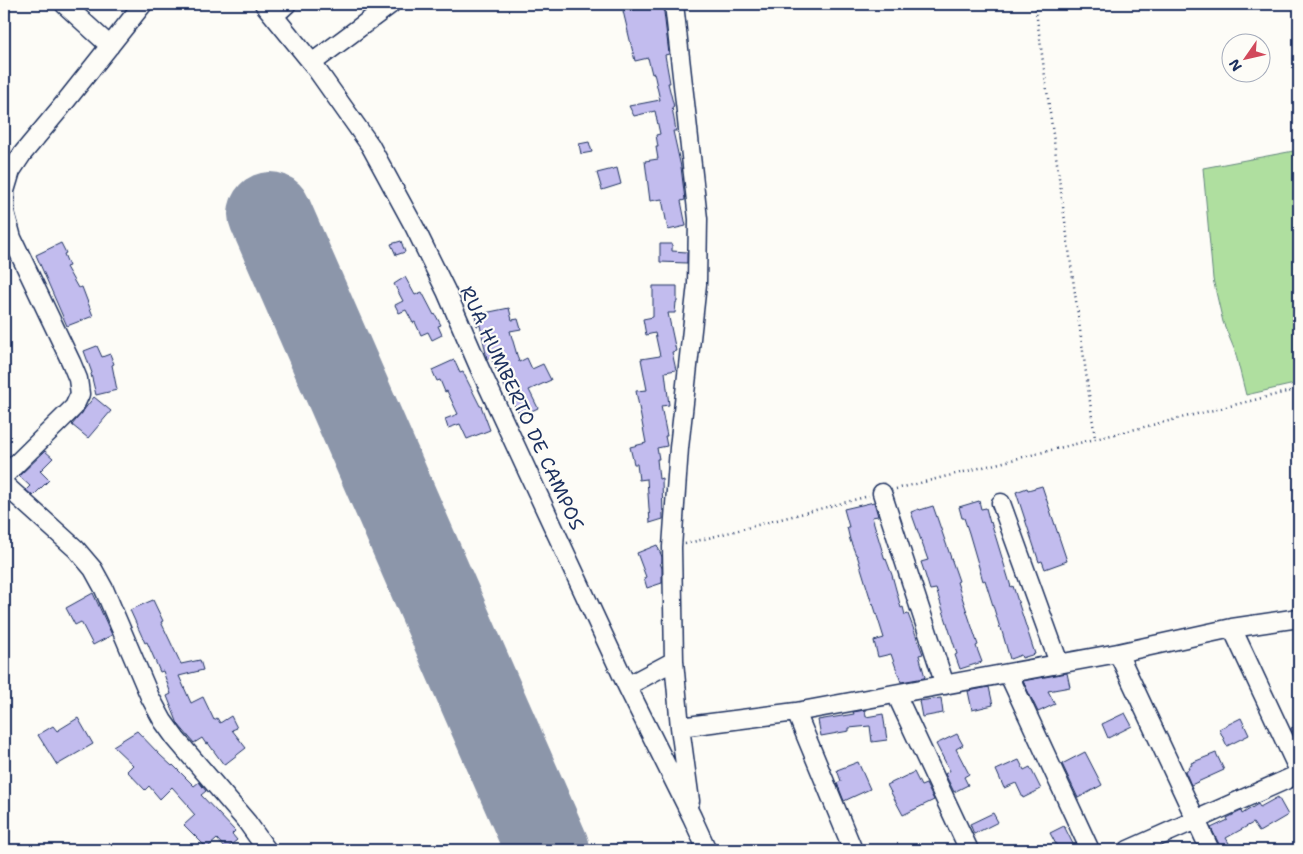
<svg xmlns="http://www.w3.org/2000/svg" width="1303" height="854" font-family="'Shantell Sans',sans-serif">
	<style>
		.green { fill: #afdf9f; stroke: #65877e }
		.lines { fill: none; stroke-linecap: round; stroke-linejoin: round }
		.runway { stroke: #8c96aa; stroke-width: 84 }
		.building { fill: #c2bcee; stroke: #1b2f5e }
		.minor-casing { stroke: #1b2f5e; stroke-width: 21 }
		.path { stroke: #1b2f5e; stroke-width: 2.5; stroke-dasharray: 1 4; stroke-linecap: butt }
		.minor { stroke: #fdfcf7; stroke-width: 18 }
		.labels { text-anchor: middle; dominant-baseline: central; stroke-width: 4.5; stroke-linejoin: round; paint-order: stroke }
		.street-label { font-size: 19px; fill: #1b2f5e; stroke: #fdfcf7 }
	</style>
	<rect width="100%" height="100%" fill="#fdfcf7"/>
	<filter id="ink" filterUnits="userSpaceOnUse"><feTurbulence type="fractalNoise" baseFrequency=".02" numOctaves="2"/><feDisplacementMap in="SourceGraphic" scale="10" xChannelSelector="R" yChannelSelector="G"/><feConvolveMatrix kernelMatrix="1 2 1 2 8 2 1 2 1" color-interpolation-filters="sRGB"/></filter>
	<g filter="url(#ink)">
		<path class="green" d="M1299 150V383L1246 395 1235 351 1223 322 1213 279 1203 168Z"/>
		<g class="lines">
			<path class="runway" d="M270 214 548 850"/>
		</g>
		<path class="building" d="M663 4 669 54 665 55 670 83H668L674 107H672L676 131H673L681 167 685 200 681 201 686 226 668 230 662 199 650 201 645 161 658 159 656 147H658L656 135 660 134 655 111 634 116 629 106 660 100 654 73 652 74 648 58 635 61 623 11Z
			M589 142 592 152 581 154 579 144Z
			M617 168 621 184 602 190 597 173Z
			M401 241 405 252 396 255 391 244Z
			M61 243 66 253 64 254 69 266 66 267 78 288 82 287 93 316 67 326 36 255Z
			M660 244H672V251L687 252V263L660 262Z
			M405 277 415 295 422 292 434 315 435 314 441 325 438 326 442 335 432 340 428 332 421 335 415 322 413 323 406 310 399 313 395 305 403 301 394 284Z
			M653 286H677V302H676L675 313H668L676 351 672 352 676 370 665 372 669 405 661 406 667 436H665L667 446 657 448 659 459H657L659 479 662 478 663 519 650 523 647 479 639 480 637 464H634L630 447 646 443 636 391 647 390 641 359 660 356 655 333 646 335 643 319 653 317Z
			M509 308 512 320 518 319 521 329 510 331 519 362 527 358 532 369 543 364 551 380 529 390 538 408 521 416 510 398 491 358 487 359 480 325 477 326 475 315Z
			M97 346 102 357 110 354 114 364 112 365 117 390 96 395 91 374 92 373 84 351Z
			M454 360 460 373 463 372 480 406H481L490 430 467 439 460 424 448 428 445 419 458 414 447 391 445 392 440 380 437 381 432 370Z
			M94 397 111 411 88 438 72 425Z
			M45 451 53 458 40 471 49 480 33 496 26 490 30 486 19 476Z
			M1042 486 1067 561 1045 569 1042 561 1039 562 1016 492 1027 488 1028 490Z
			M979 501 981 509 986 508 990 523 991 522 996 538 1011 587 1013 586 1035 654 1022 658 1021 655 1010 659 1001 628H1000L985 580 983 581 969 533 964 518H962L959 507Z
			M874 502 878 516 872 517 885 560 886 559 892 575 901 608 903 607 905 615 908 614 923 654 919 655 925 677 924 678 901 682 891 654 878 657 874 641 884 638 873 603 872 604 857 555H856L850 540 847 527H849L844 509Z
			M933 506 959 581 957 582 978 645 976 646 982 662 960 669 955 655 957 654 936 589 930 590 925 574 921 562 928 560 911 512 919 509 920 510Z
			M657 545 662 557V562L660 563 662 568V583L647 588 644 578 646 577 637 553Z
			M93 593 112 635 93 645 81 622 75 625 66 608Z
			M153 600 163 621 161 622 181 664 200 660 203 670 179 676 191 703 203 697 214 720 217 718 220 723 231 716 237 728 232 730 246 748 224 765 208 743 206 744 202 738 194 743 178 724 167 696 171 694 163 671 160 672 147 642 145 643 130 610Z
			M1067 673 1070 687 1048 691 1055 704 1038 712 1023 681Z
			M989 687 993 705 972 710 968 691Z
			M941 698 943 713 922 717 919 701Z
			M865 710 866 717 883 714 887 740 872 742 870 726 849 728V731L821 736 818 720 854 714 853 712Z
			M1125 713 1132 726 1108 738 1102 724Z
			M78 718 93 744 57 765 38 735 53 726 57 731Z
			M1241 718 1249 735 1227 746 1219 729Z
			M1299 725V746L1291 728Z
			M137 731 160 755 172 766 173 765 194 786 199 782 206 791 201 795 235 831 232 834 237 840 226 849 217 839 207 848 184 825 195 815 188 807 189 806 172 787 160 799 149 786 145 790 127 771 133 765 113 746Z
			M957 734 963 745 956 749 969 774 964 777 968 785 954 792 945 774 950 771 936 744Z
			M1085 752 1102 785 1078 798 1062 764Z
			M1216 753 1224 770 1191 785 1185 771 1189 769 1188 767 1192 765 1191 763Z
			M1019 760 1024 770 1030 767 1041 789 1023 798 1016 783 1004 788 996 770Z
			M858 762 870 789 844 801 837 783 841 781 837 770Z
			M914 772 921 786 926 784 934 800 903 815 887 785Z
			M1278 797 1288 815 1259 832 1253 823 1226 838 1233 850H1221L1220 846 1211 828 1228 820 1227 818 1241 811 1242 814 1258 804 1260 807Z
			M993 813 998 822 974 834 970 824Z
			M1064 826 1076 850H1059L1050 833Z"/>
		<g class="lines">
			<g class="minor-casing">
				<path id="minor" d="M64 4 110 46
					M264 4 312 63 370 145 415 228 446 291 479 367 627 686 692 817 707 850
					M674 4 698 219 697 284 679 448 672 547 674 661 680 727 690 801
					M274 16 287 4
					M312 63 391 4
					M4 476 74 407 80 394 78 379 71 362 12 238 5 212V191L11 171 23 153 58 111 143 4
					M4 484 76 549 93 569 104 589 150 697 163 721 176 739 247 822 267 850
					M882 493 945 685
					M1001 503 1059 663
					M1232 628 1299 771
					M1118 653 1210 850
					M1008 673 1090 850
					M627 686 674 661
					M896 694 969 850
					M796 712 853 850
					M680 727 796 712 1118 653 1232 628 1299 618
					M1128 850 1299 774"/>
			</g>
			<path class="path" d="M1035 4 1095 438
				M896 489 1095 439 1299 389
				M685 544 869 496"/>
			<use href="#minor" class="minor"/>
		</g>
	</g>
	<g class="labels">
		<g class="street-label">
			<text transform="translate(522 408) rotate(65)">RUA HUMBERTO DE CAMPOS</text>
		</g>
	</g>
	<rect width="1303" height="854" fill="none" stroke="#fdfcf7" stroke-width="20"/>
	<rect x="10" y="10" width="1283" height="834" fill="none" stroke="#1b2f5e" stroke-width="2" filter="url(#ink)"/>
	<g transform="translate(1246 58) rotate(236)"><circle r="24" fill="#fdfcf7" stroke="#a3aaba"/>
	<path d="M0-4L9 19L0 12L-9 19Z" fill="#d1495b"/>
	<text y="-8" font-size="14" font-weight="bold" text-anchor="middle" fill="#1b2f5e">N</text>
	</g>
</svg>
